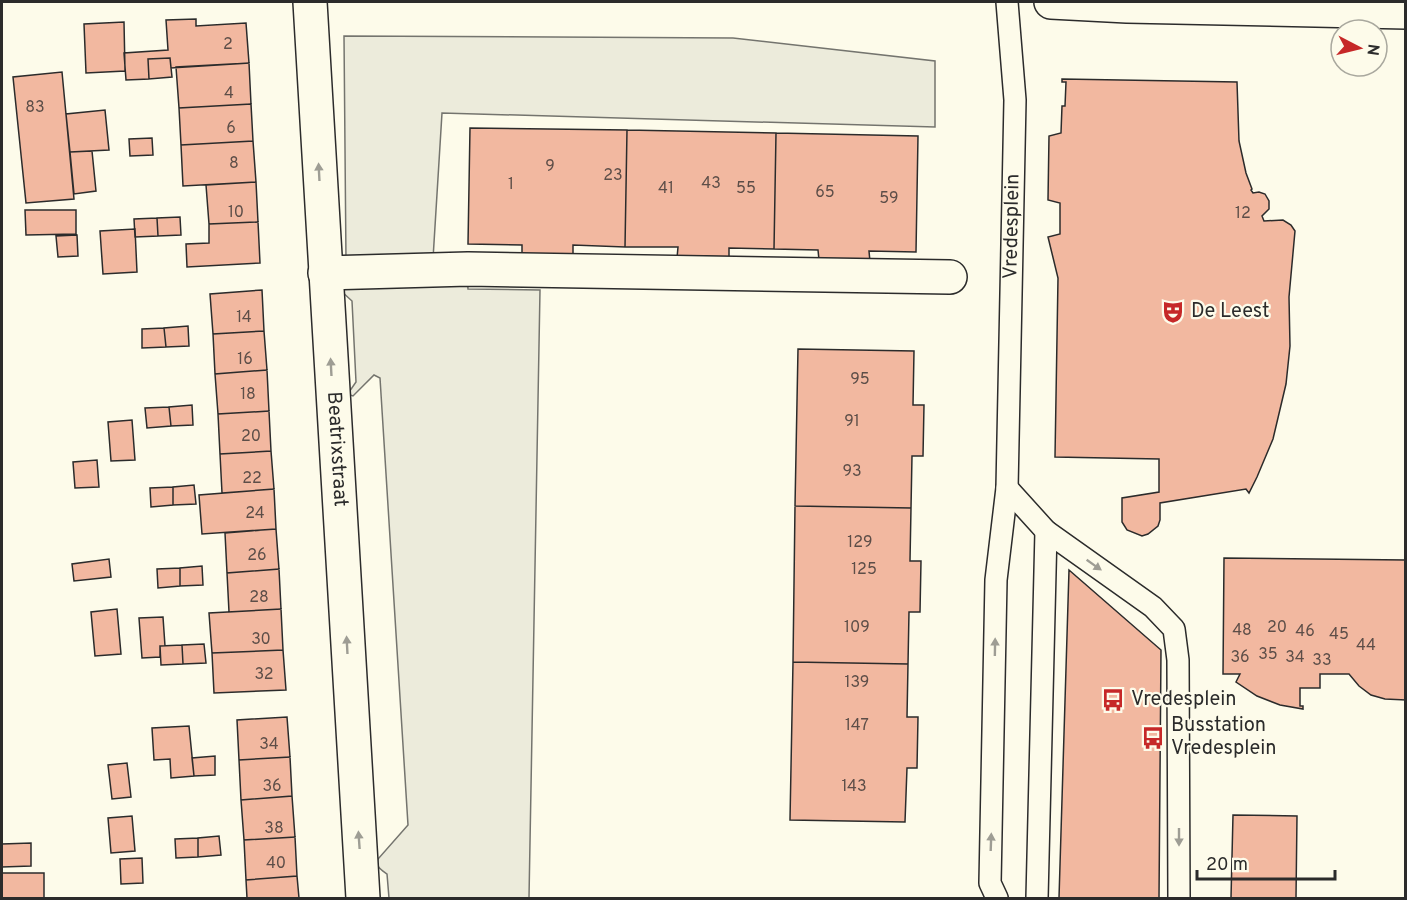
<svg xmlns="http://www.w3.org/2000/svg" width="1407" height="900" font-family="Overpass,sans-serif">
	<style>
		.green { fill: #ecebdb; stroke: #74746e; stroke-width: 1.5 }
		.building { fill: #f2b8a0; stroke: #2b2b2b; stroke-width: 1.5 }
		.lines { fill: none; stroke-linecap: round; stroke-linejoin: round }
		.lane-casing { stroke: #2b2b2b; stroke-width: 24 }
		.street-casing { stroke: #2b2b2b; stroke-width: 36 }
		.secondary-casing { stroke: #2b2b2b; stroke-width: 36 }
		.lane { stroke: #fdfbea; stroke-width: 21 }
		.street { stroke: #fdfbea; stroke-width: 33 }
		.secondary { stroke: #fdfbea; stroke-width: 33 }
		.oneway { fill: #9e9d94 }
		.labels { text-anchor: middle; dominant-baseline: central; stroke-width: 4.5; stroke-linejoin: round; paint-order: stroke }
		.number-label { font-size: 16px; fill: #5d4e48 }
		.street-label { font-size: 20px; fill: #2b2b2b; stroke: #fdfbea }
		.poi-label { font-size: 20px; fill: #2b2b2b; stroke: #fdfbea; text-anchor: start }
	</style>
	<rect width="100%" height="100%" fill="#fdfbea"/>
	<path class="green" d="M344 36 733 38 935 61V127L442 113 433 259 346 260Z
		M467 272 468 289 540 290 529 898H389L387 874C380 869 376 867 378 859L408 825 380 378 374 375 353 396 350 395 349 392 356 382 352 301 340 290V276Z"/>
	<path class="building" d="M196 19V26L246 23 249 63 171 68 170 58 148 59 149 79 126 80 124 53 168 50 166 20Z
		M124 22 125 71 86 73 84 24Z
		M170 58 172 77 149 79 148 59Z
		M249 63 251 104 179 108 176 67Z
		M62 72 74 199 26 203 13 77Z
		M1062 79 1237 82 1239 141 1246 173 1252 189 1251 190 1253 193 1259 192 1265 194 1269 201V209L1262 216 1264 221 1283 220 1291 225 1295 231 1289 297 1290 346 1286 384 1273 439 1257 477 1249 493 1246 489 1160 503V520L1158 526 1148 534 1142 536 1127 530 1122 522V498L1159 492V459L1055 457 1058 278 1048 237 1060 234V203L1048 200 1049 136 1061 133 1062 106H1065L1066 82H1062Z
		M251 104 253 141 181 145 179 108Z
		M105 110 109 150 70 152 66 114Z
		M470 128 627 130 625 247 573 245V256H522V245L468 244Z
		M627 130 776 133 774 249 729 248V259L677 258 678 247H625Z
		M776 133 918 136 916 252 869 251 870 262 819 260 818 250 774 249Z
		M152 138 153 155 130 156 129 139Z
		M253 141 256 182 183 186 181 145Z
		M92 151 96 191 74 194 70 152Z
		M256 182 258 222 209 224 206 185Z
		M25 210H76V234L26 235Z
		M180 217 181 235 158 236 157 218Z
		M157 218 158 236 135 237 134 219Z
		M258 222 260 263 187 267 186 244 209 243V224Z
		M135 229 137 272 103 274 100 231Z
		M77 235 78 256 58 257 56 236Z
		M262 290 264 331 213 334 210 294Z
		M188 326 189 346 166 347 164 328Z
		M164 328 166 347 142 348V329Z
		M264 331 267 370 215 374 213 334Z
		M798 349 914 351 913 405H924L923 456H912L911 508 795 506Z
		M267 370 269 411 218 414 215 374Z
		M192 405 193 425 171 426 169 407Z
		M169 407 171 426 147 428 145 408Z
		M269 411 271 451 220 454 218 414Z
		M132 420 135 460 111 461 108 422Z
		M271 451 274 489 222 493 220 454Z
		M97 460 99 487 75 488 73 462Z
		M194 485 196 504 173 505V487Z
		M173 487V505L151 507 150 488Z
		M274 489 276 529 202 534 199 495Z
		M795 506 911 508 910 561H921L920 612H909L908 664 793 662Z
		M276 529 279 569 227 573 225 533Z
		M1224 558 1406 560V700L1385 699 1371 695 1359 686 1349 674H1320V688H1300V706H1303V709L1280 705 1257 696 1236 682 1240 674H1223Z
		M109 559 111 577 74 581 72 564Z
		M202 566 203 585 180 586V568Z
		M180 568V586L158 588 157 569Z
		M279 569 281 609 229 612 227 573Z
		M1069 570 1161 650 1159 898H1059Z
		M117 609 121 654 95 656 91 612Z
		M281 609 283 650 212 653 209 613Z
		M163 617 165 646H160V657L142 658 139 618Z
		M204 644 206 663 183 664 182 645Z
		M182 645 183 664 161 665 160 646Z
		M283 650 286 690 214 693 212 653Z
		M793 662 908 664 907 717H918L917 768H907L905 822 790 820Z
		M287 717 290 757 239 760 237 720Z
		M189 726 194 776 171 778 170 759 154 760 152 728Z
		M215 756V775L194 776 192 758Z
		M290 757 292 796 241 800 239 760Z
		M127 763 131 797 112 799 108 765Z
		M292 796 295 837 244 840 241 800Z
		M1233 815 1297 816 1296 898H1231Z
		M132 816 135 851 111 853 108 818Z
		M219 836 221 855 198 857V838Z
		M295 837 297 876 246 880 244 840Z
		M198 838V857L176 858 175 839Z
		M31 843V866L2 867V844Z
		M142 858 143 883 121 884 120 859Z
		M2 873H44V898H2Z
		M297 876 299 898H247L246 880Z"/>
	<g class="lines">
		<g class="lane-casing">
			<g id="lane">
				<path d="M1007 488 1046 531 1153 607 1174 629 1178 660 1179 898"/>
				<path id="s1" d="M997 898 990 883 996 580 1007 488 1015 100 1007 2"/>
				<path d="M1037 898 1046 531"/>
			</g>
		</g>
		<g class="street-casing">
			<g id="street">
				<path id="s2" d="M310 2 363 898"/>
				<path d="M325 273 468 269 950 277"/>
			</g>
		</g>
		<g class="secondary-casing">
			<path id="secondary" d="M1051 2 1127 6 1406 12"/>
		</g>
		<use href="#lane" class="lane"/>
		<use href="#street" class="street"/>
		<use href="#secondary" class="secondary"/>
	</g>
	<defs><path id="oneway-solid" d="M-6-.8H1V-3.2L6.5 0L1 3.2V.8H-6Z" transform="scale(1.5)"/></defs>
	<g class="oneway">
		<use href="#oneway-solid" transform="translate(319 172) rotate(-93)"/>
		<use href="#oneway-solid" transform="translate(331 367) rotate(-93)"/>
		<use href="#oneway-solid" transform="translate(1094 565) rotate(35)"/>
		<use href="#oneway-solid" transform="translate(347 645) rotate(-93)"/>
		<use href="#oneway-solid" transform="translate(995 647) rotate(-89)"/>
		<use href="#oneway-solid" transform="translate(1179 837) rotate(90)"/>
		<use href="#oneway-solid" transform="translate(359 840) rotate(-94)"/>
		<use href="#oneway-solid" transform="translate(991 842) rotate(-88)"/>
	</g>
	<defs>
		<g id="theatre-bare" transform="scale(1.8)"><path d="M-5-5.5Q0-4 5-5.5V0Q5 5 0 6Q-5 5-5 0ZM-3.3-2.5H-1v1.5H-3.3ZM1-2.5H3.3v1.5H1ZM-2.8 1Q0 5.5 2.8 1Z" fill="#c62828" stroke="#fdfbea" stroke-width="2.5" paint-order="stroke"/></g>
		<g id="bus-bare" transform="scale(1.8)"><path d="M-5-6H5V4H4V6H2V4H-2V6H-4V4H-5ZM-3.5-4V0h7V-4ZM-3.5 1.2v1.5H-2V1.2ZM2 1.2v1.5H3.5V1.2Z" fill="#c62828" stroke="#fdfbea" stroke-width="2.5" paint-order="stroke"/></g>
	</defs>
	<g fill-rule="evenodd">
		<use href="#theatre-bare" x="1173" y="312"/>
		<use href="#bus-bare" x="1113" y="700"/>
		<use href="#bus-bare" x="1153" y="738"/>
	</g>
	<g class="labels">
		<g class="number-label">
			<text x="228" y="45">2</text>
			<text x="229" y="94">4</text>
			<text x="35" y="108">83</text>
			<text x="231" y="129">6</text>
			<text x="234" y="164">8</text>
			<text x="550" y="167">9</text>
			<text x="613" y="176">23</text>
			<text x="711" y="184">43</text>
			<text x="511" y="185">1</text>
			<text x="666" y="189">41</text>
			<text x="746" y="189">55</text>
			<text x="825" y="193">65</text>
			<text x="889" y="199">59</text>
			<text x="236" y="213">10</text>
			<text x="1243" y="214">12</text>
			<text x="244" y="318">14</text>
			<text x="245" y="360">16</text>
			<text x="860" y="380">95</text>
			<text x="248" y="395">18</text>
			<text x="852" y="422">91</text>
			<text x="251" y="437">20</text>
			<text x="852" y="472">93</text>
			<text x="252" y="479">22</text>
			<text x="255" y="514">24</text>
			<text x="860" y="543">129</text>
			<text x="257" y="556">26</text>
			<text x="864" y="570">125</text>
			<text x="259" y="598">28</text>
			<text x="857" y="628">109</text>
			<text x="1277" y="628">20</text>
			<text x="1242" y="631">48</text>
			<text x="1305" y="632">46</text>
			<text x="1339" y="635">45</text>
			<text x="261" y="640">30</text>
			<text x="1366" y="646">44</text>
			<text x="1268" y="655">35</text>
			<text x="1240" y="658">36</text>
			<text x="1295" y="658">34</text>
			<text x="1322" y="661">33</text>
			<text x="264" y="675">32</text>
			<text x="857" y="683">139</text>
			<text x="857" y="726">147</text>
			<text x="269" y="745">34</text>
			<text x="272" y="787">36</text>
			<text x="854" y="787">143</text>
			<text x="274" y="829">38</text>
			<text x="276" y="864">40</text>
		</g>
		<g class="street-label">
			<text stroke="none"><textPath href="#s1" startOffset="674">Vredesplein</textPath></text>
			<text stroke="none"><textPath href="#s2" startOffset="448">Beatrixstraat</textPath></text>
		</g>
		<g class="poi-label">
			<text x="1191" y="312">De Leest</text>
			<text x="1131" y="700">Vredesplein</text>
			<text x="1171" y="726">Busstation<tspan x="1171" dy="23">Vredesplein</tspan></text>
		</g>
	</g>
	<rect width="1407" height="900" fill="none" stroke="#2b2b2b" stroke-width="6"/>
	<g transform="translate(1359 48) rotate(97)"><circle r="28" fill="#fdfbea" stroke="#a9a89e" stroke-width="1.5"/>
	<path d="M0-4.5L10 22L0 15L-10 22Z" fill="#c62828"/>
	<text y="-9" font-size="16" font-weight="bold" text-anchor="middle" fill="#2b2b2b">N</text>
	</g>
	<path d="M1197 870v9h138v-9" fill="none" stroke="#2b2b2b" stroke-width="3"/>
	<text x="1206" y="870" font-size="18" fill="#2b2b2b" stroke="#fdfbea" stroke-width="4.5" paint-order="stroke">20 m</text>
</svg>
